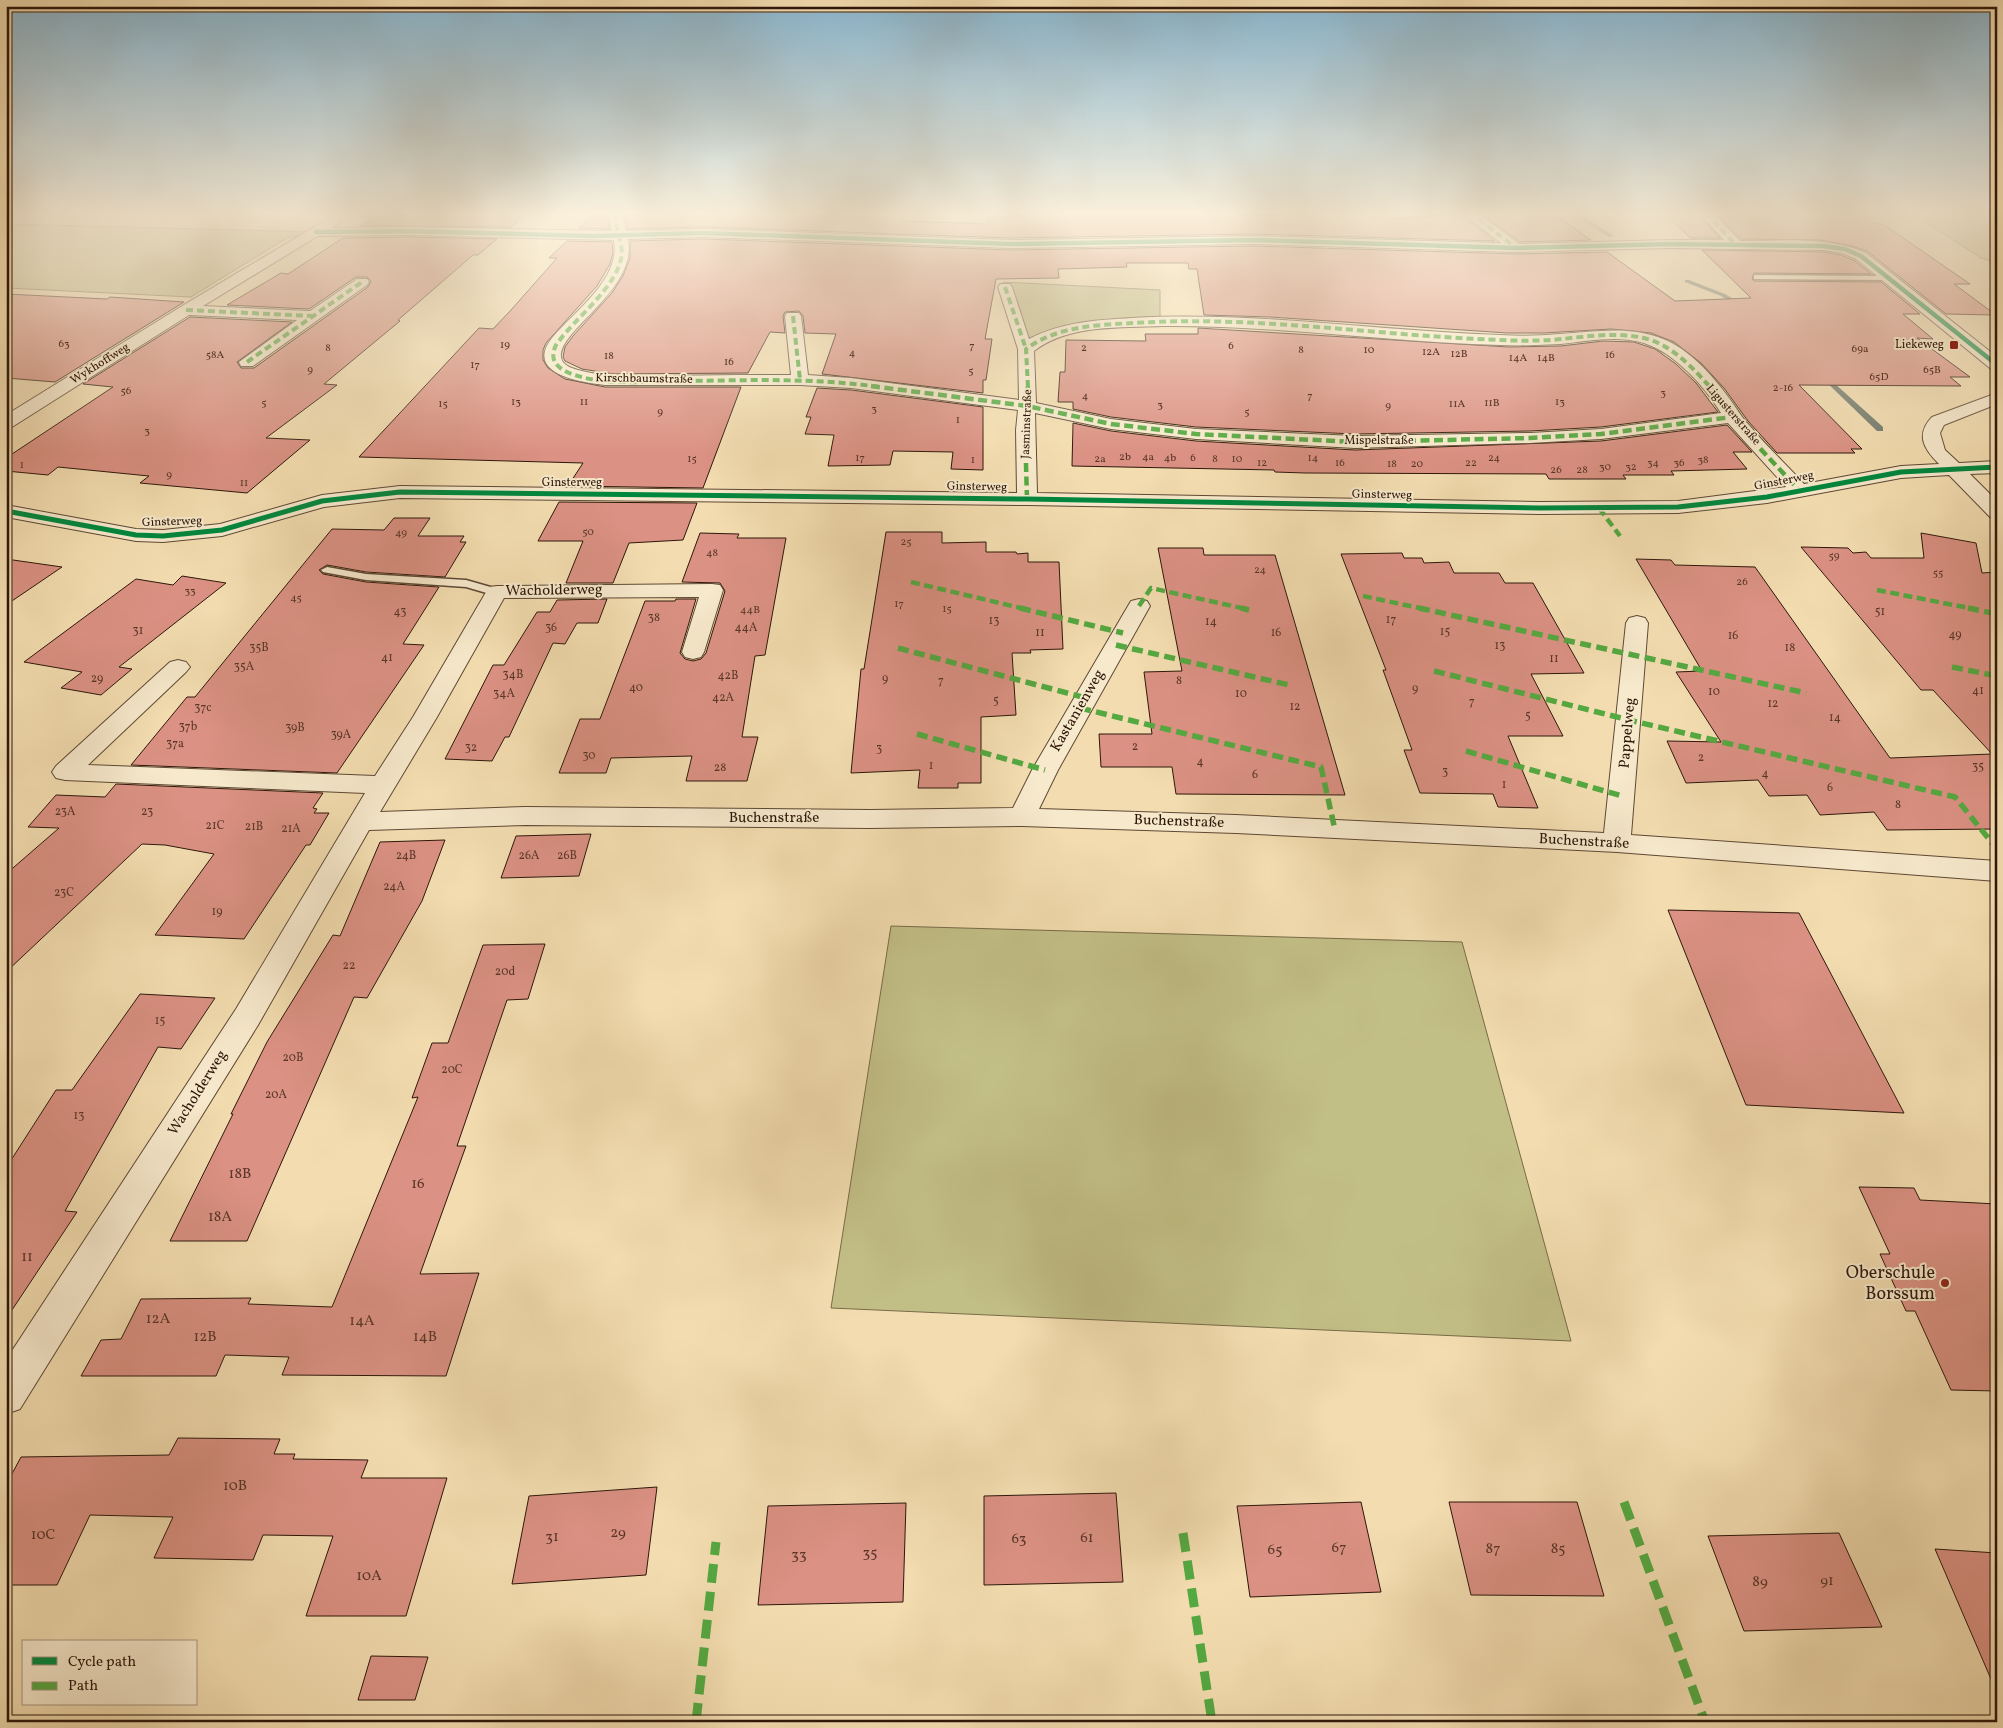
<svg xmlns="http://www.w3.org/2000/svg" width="2003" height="1728" font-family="Vollkorn,serif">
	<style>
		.green { fill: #c2bf86; stroke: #786b48 }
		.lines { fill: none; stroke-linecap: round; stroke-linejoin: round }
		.stream { fill: #6f796c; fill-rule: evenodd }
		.building { fill: #db9183; stroke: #2d170a }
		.lane-casing { stroke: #5e4834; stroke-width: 3 }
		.street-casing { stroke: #5e4834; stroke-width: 2 }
		.lane { fill: #f7e9cc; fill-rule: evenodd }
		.street { fill: #f7e9cc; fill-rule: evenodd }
		.quiet-far3 { stroke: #54a941; stroke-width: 4; stroke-dasharray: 7 4; stroke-linecap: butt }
		.quiet-far2 { stroke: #54a941; stroke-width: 4.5; stroke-dasharray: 9 4.5; stroke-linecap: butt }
		.quiet-far1 { stroke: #54a941; stroke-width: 5.5; stroke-dasharray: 11 5.5; stroke-linecap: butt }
		.quiet { stroke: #54a941; stroke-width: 9; stroke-dasharray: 19 9; stroke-linecap: butt }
		.cycleway-far1-casing { stroke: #f7e9cc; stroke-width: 6 }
		.cycleway-casing { stroke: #f7e9cc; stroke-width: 8 }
		.cycleway-far1 { stroke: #00873e; stroke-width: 4.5 }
		.cycleway { stroke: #00873e; stroke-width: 5 }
		.poi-dot { fill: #8f2418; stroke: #f7e9cc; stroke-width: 2 }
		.labels { text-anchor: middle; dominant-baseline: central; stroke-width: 4; stroke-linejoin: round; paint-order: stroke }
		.far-number-label { font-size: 11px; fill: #583628 }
		.far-poi-label { font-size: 12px; fill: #2d170a; stroke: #f7e9cc; text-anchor: end }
		.far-street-label { font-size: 12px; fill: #2d170a; stroke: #f7e9cc }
		.number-label { font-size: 12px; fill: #583628 }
		.street-label { font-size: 15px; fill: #2d170a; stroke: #f7e9cc }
		.near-number-label { font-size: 15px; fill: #583628 }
		.near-poi-label { font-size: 18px; fill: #2d170a; stroke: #f7e9cc; text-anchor: end }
	</style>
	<rect width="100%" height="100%" fill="#f3ddb0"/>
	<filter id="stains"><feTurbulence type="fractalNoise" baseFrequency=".004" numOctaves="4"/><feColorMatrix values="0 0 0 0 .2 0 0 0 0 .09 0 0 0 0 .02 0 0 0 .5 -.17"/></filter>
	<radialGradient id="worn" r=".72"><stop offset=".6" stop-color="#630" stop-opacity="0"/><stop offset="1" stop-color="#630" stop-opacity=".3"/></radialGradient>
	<path class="green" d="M1911 213H1997V263L1981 258Z
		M6 224 316 232 287 238 191 297 6 288Z
		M1003 282 1160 290V321L1091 326 1026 349 1010 298Z
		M891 926 1462 942 1571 1341 831 1308Z"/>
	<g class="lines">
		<path class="stream" d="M1571 213H1577L1614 236 1609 237Z
			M1685 280H1689L1725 294 1745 306 1740 307 1721 296 1685 282Z
			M1820 374H1824L1883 427V431H1877L1820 376Z"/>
	</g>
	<path class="building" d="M385 213H528L511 227 360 226Z
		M595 213H609L607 218 610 229 579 228Z
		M626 213H812L811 215 904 218 903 221 988 224V213H1225L1226 216 1299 215 1297 213H1386L1391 219 1461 214 1495 241 1253 234 1011 238 703 227 627 229Z
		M1480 213H1553L1591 240 1520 242Z
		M1665 213H1697L1720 238H1690Z
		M1715 213H1860L1875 224H1883L1970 284H1954L1996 315 1946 314 1867 251 1852 246 1820 240 1741 239Z
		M409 237 497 239 478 255H473L398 320 400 321 324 384 337 385 266 438 310 440 247 493 140 483 149 476 58 467 48 475 6 471V458L113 387 83 384 190 317 292 322 237 362 241 368H254L368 287 371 281 367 277H356L309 309 227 305 281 273 288 274 343 238Z
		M703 239 1011 250 1253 246 1516 254 1607 252 1675 301 1751 298 1702 250 1824 252 1841 255 1855 261 1871 274 1754 273 1752 279 1754 281 1881 282 1920 314H1903L1933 339 1917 338 1970 377H1950L1961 386 1799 385 1862 449H1851L1855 453H1777L1748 421 1724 388 1701 363 1674 342 1651 333 1611 329 1544 333H1507L1270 317 1204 315 1197 269H1189L1188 263H1126L1127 267 1058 269 1059 278 996 279 985 339H992L986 380H983V393L822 374 836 334 805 333 803 316 799 311 785 312 783 316 785 333 770 332 748 373 614 374 582 369 565 361 563 357 565 347 573 336 612 293 623 276 630 258V241Z
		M567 241 612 242 613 253 610 264 597 286 546 343 543 350V360L548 368 565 379 605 387H741L703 488 568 486 583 463 359 457 479 328 493 329 511 310 557 258H549Z
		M6 294 107 299 110 297 184 302 55 382 6 378Z
		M1198 328 1508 347 1561 346 1603 341 1634 342 1655 349 1676 364 1696 383 1718 412 1601 427 1530 431 1355 434 1196 427 1111 417 1073 409V402H1058L1060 372H1065L1066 340 1146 341 1145 334H1198Z
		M817 388 851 390 983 407V470L951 469 953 452 893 451 890 465 828 466 834 435 805 434 811 417H806Z
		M1073 423 1111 431 1196 441 1355 450 1601 441 1727 425 1752 452H1733L1747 469 1671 471 1674 475H1623L1626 479H1549L1546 474 1305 473 1275 472 1274 470 1072 466Z
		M559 502 697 503 683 540 629 543 613 583H566L583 541H538Z
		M394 518H430L418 536H464L460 542H466L445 577 366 572 327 565 319 570 323 574 366 582 439 587 403 644 424 645 337 773 131 765 187 697H195L332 529 384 530Z
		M886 532H942V543L986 542V552H1016L1017 554 1028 553V562H1059L1063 649 1030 650 1031 653H1012L1016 715 981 717V783H958V788H918L920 770 851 773 861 669H864Z
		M700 533 739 534 737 538H786L765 655 755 656 742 737H758L747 781H686L692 756 611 758 606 773H559L580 719H600L645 601H675L676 599H696L680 653 685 659 693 661 701 659 706 653 725 591 720 583 682 582Z
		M1921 533 1976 543 1982 573 1997 572V829L1887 830 1874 812 1820 815 1807 795 1769 796 1758 780 1686 783 1667 741 1721 742 1676 672 1702 671 1636 559 1671 560 1675 565 1755 567 1890 758 1992 754 1933 690H1921L1801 547 1848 548 1853 553 1866 552 1871 558H1924Z
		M1158 548H1203L1204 555H1275L1345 795 1176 794 1172 767H1101L1099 734H1152L1144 672 1182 671Z
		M1402 553 1404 558H1422L1424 563 1449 562 1454 573H1499L1505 583H1533L1584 673 1531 674 1563 736H1508L1538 808 1498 807 1493 794 1420 793 1404 750H1412L1383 670H1386L1341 554Z
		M6 559 62 567 6 605Z
		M182 576 226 583 119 667 132 669 101 695 61 688 82 672 24 662 136 579 173 585Z
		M607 599 598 623H577L565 644 553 643 509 737H505L492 761 445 759 493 665H504L537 612H550L557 600Z
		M116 784 323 793 313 808 317 809 314 813H329L310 845H306L244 939 155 935 214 854 165 845 142 844 6 972V874L59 828 28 827 56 795 105 797Z
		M591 834 579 876 501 878 516 836Z
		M445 840 422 901 367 998 354 997 247 1241H170L233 1114H231L267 1042 333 935 340 936 380 842Z
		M1668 910 1799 913 1904 1113 1746 1105Z
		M545 944 528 999 507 1000 457 1146H466L420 1274 479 1273 446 1376 282 1375 289 1357 225 1355 216 1376H81L101 1340 121 1339 141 1299 251 1298 248 1304 332 1307 418 1097 412 1098 432 1043H448L483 945Z
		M140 994 215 998 181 1049 158 1047 65 1211 77 1212 6 1319V1168L56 1090H72Z
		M1859 1187 1914 1188 1920 1200 1997 1204V1391L1951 1390 1915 1311H1906L1880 1254H1890Z
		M178 1438 280 1439 274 1454H295L293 1459 368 1460 361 1478H447L406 1616H306L333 1536 263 1535 253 1560 154 1558 173 1517 90 1515 57 1585H6V1485L21 1457 169 1455Z
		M657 1487 646 1575 512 1584 529 1496Z
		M1116 1493 1123 1582 984 1585V1496Z
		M1361 1502 1381 1592 1250 1597 1237 1506Z
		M1449 1502H1577L1604 1596 1471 1595Z
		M906 1503 903 1602 758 1605 768 1506Z
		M1839 1533 1882 1627 1744 1631 1708 1536Z
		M1935 1549 1997 1553V1693Z
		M371 1656 428 1657 415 1700H358Z"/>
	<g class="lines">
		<g class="lane-casing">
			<path id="lane" d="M1754 275 1890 276 1894 278 1890 280 1757 279H1754Z
				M327 567 366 574 466 580 501 590 503 592 497 596 466 587 366 580 323 572 321 570Z"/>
		</g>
		<g class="street-casing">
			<path id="street" d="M338 213H354L332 228 409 227 612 231 609 218 611 213H624L623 218 626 231 703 229 1011 240 1253 236 1501 243 1463 213H1478L1519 244 1670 240H1724L1699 213H1713L1740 241C1782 241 1827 236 1866 253L1997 357V370L1991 369 1856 259 1842 253 1824 250 1670 248 1516 252 1253 244 1011 248 703 237 628 239C638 290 558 330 561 357 562 366 574 369 582 371 610 378 640 376 669 376 710 375 750 375 791 375L785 316 787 313H799L801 316 808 375 851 378 1019 400 1018 349 998 287 1000 284H1010L1012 287 1029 339C1061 322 1097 320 1132 318 1255 311 1377 331 1500 335 1519 336 1539 336 1559 334 1594 332 1629 325 1663 339 1689 349 1713 376 1729 398 1736 407 1741 417 1749 425 1766 446 1786 464 1804 484L1901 466 1939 464C1924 449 1915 435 1932 417L1997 393V404L1944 425 1940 433 1945 450 1959 463 1997 461V473L1970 474 1997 501V519L1990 517 1949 475 1901 478 1767 503 1678 513 1540 514 1027 505 400 498 324 507 222 536 163 542 136 541 6 517V505L136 529 163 530 220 524 322 495 400 486 1017 493 1016 430 1018 410 851 388 800 385H605C588 383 538 377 545 351 547 342 557 332 563 326 585 303 620 275 614 240L409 235 318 236 203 306 310 311 357 279H367L369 282 367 285 253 366H241L239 362 297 320 189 315 12 427 6 428V415L187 303ZM1162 326C1275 325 1387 342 1501 345 1521 346 1541 345 1561 344 1588 341 1618 335 1644 343 1675 353 1704 386 1721 413L1601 429 1530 433 1355 436 1196 429 1111 419 1036 403 1034 351C1069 324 1120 328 1162 326ZM1035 413 1111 429 1196 439 1355 448 1530 443 1601 439 1728 423 1786 487 1678 501 1540 502 1037 493Z
				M712 584 720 585 723 590 704 652 701 657 693 659 685 657 682 652 699 597 504 598 437 717 380 812 525 807 870 810 1013 808 1032 770 1128 606 1131 601 1139 599 1147 601 1150 606 1058 770 1039 809 1236 815 1604 833 1626 623 1629 618 1637 616 1645 618 1648 623 1631 835 1997 861V881L1617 852 1236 833 1022 826 870 828 525 825 369 830 258 1025 20 1409 6 1414V1360L236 1009 365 793 65 780 56 778 52 772 56 766 170 662 178 660 186 662 190 667 186 672 88 765 375 776 413 717 489 587 497 586Z"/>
		</g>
		<use href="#lane" class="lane"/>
		<use href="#street" class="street"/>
		<path class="quiet-far3" d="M618 213C612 227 625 243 621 259 614 290 574 319 556 345 550 357 554 366 567 372 600 387 651 381 687 381 752 380 816 378 880 387
			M1470 213 1515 247
			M1706 213 1735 244
			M1005 287 1026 349
			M186 310 313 316
			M793 316 800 380
			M247 362 362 282
			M1028 387 1026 349C1057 326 1097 325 1134 323 1257 315 1379 336 1501 340 1521 341 1542 341 1562 339 1589 336 1617 332 1644 338 1672 345 1692 367 1710 387"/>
		<path class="quiet-far2" d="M871 386 1027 406 1111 424 1196 434 1355 442 1530 438 1601 434 1732 417
			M1709 386 1740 427 1799 490
			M1027 499 1025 430 1028 386
			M1599 508 1620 536
			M911 582 1025 609
			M1877 590 1974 609
			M1363 596 1424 609
			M1139 606 1151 588 1246 609"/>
		<path class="quiet-far1" d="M1020 608 1123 633
			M1241 608 1249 610
			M1419 608 1806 693
			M1968 608 1997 614
			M1116 645 1289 685
			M898 648 1086 698
			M1952 667 1997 676
			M1434 671 1629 720 1955 797 1997 849
			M1080 708 1321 767 1335 830
			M917 734 1045 770
			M1466 751 1622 796"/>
		<path class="quiet" d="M1624 1502 1705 1722
			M1183 1533 1212 1722
			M696 1722 716 1542"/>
		<g class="cycleway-far1-casing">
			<path id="cycleway-far1" d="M316 232 409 231 592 236 703 233 1011 244 1253 240 1516 248 1670 244 1824 246 1845 249 1861 256 1997 365"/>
		</g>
		<g class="cycleway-casing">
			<path id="cycleway" d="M6 511 136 535 163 536 222 530 322 501 400 492 1027 499 1540 508 1678 507 1767 497 1901 472 1997 467"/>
		</g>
		<use href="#cycleway-far1" class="cycleway-far1"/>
		<use href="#cycleway" class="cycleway"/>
	</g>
	<linearGradient id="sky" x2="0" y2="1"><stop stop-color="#89b7d1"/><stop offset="0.47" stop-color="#faf0db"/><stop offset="1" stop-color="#faf0db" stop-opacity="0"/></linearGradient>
	<rect width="2003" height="454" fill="url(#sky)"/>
	<g class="poi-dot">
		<rect x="1949" y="340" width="10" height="10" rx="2.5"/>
		<circle cx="1945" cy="1283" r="5"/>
	</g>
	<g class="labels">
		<g class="far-number-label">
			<text x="64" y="344">63</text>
			<text x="505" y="345">19</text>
			<text x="972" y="346">7</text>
			<text x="1231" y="346">6</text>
			<text x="328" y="348">8</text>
			<text x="1084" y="348">2</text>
			<text x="1860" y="349">69a</text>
			<text x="1301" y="350">8</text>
			<text x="1369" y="350">10</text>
			<text x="1431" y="352">12A</text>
			<text x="852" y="353">4</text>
			<text x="1459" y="354">12B</text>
			<text x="215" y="355">58A</text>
			<text x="1610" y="355">16</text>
			<text x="609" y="356">18</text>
			<text x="1518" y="358">14A</text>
			<text x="1546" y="358">14B</text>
			<text x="729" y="362">16</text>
			<text x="475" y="365">17</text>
			<text x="310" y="370">9</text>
			<text x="1932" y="370">65B</text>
			<text x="971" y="371">5</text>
			<text x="1879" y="377">65D</text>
			<text x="1783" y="388">2-16</text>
			<text x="126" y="391">56</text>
			<text x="1663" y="393">3</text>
			<text x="1085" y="396">4</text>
			<text x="1310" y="396">7</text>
			<text x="516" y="402">13</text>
			<text x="584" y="402">11</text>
			<text x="1560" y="402">13</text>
			<text x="264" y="403">5</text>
			<text x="1492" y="403">11B</text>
			<text x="443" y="404">15</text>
			<text x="1457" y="404">11A</text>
			<text x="1160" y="405">3</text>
			<text x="1388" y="406">9</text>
			<text x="874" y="409">3</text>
			<text x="660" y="412">9</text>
			<text x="1247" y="412">5</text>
			<text x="958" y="420">1</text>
			<text x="147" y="431">3</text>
			<text x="1125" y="457">2b</text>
			<text x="1148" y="457">4a</text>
			<text x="860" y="458">17</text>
			<text x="1170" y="458">4b</text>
			<text x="1193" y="458">6</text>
			<text x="1313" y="458">14</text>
			<text x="1494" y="458">24</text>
			<text x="692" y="459">15</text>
			<text x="1100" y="459">2a</text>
			<text x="1215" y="459">8</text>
			<text x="1237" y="459">10</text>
			<text x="973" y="460">1</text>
			<text x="1703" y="460">38</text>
			<text x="1262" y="463">12</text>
			<text x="1340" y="463">16</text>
			<text x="1471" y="463">22</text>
			<text x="1653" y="463">34</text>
			<text x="1679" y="463">36</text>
			<text x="1392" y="464">18</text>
			<text x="1417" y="464">20</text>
			<text x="22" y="465">1</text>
			<text x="1605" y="467">30</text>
			<text x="1631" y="467">32</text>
			<text x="1556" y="470">26</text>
			<text x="1582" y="470">28</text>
			<text x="169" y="475">9</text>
			<text x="244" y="483">11</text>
			<text x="588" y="532">50</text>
			<text x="401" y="533">49</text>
			<text x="906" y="542">25</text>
			<text x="712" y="553">48</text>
			<text x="1834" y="556">59</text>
			<text x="1260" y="570">24</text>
			<text x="1938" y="573">55</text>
			<text x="1742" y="582">26</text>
			<text x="190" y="591">33</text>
			<text x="296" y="598">45</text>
			<text x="899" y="604">17</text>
			<text x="947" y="609">15</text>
			<text x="750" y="610">44B</text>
		</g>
		<g class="far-poi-label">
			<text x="1944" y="345">Liekeweg</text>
		</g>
		<g class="far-street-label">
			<text transform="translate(100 364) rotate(-32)">Wykhoffweg</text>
			<text transform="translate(644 379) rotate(1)">Kirschbaumstraße</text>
			<text transform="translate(1733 415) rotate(49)">Ligusterstraße</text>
			<text transform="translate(1027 424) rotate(-88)">Jasminstraße</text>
			<text x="1379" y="441">Mispelstraße</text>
			<text transform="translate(1784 481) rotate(-11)">Ginsterweg</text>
			<text x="572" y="483">Ginsterweg</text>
			<text transform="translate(977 487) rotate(1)">Ginsterweg</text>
			<text transform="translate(1382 495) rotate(1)">Ginsterweg</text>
			<text transform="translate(172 522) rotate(-2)">Ginsterweg</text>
		</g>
		<g class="number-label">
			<text x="400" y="612">43</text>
			<text x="1880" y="612">51</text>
			<text x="654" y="618">38</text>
			<text x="1391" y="620">17</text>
			<text x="994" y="621">13</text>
			<text x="1211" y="622">14</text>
			<text x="551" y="628">36</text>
			<text x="746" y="628">44A</text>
			<text x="138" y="631">31</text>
			<text x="1445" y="632">15</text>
			<text x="1040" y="633">11</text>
			<text x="1276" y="633">16</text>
			<text x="1955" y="635">49</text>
			<text x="1733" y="636">16</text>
			<text x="1500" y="646">13</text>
			<text x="259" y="648">35B</text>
			<text x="1790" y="648">18</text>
			<text x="387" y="658">41</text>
			<text x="1554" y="659">11</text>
			<text x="244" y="667">35A</text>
			<text x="513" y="675">34B</text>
			<text x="728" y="676">42B</text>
			<text x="97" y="679">29</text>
			<text x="885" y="679">9</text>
			<text x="941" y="681">7</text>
			<text x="1179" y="681">8</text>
			<text x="636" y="688">40</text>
			<text x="1415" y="689">9</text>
			<text x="1978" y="691">41</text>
			<text x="1714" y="692">10</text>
			<text x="504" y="694">34A</text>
			<text x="1241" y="694">10</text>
			<text x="723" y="698">42A</text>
			<text x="996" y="701">5</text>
			<text x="1472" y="702">7</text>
			<text x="1773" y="704">12</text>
			<text x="1295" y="707">12</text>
			<text x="203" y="708">37c</text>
			<text x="1528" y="716">5</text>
			<text x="1835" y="718">14</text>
			<text x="188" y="727">37b</text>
			<text x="295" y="728">39B</text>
			<text x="341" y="735">39A</text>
			<text x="175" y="744">37a</text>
			<text x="1135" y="747">2</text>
			<text x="471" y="748">32</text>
			<text x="879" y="749">3</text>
			<text x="589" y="756">30</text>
			<text x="1701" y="758">2</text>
			<text x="1200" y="762">4</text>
			<text x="931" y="766">1</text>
			<text x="1978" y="767">35</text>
			<text x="720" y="768">28</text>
			<text x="1445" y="772">3</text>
			<text x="1765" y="774">4</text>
			<text x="1255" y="775">6</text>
			<text x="1504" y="785">1</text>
			<text x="1830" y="788">6</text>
			<text x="1898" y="805">8</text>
			<text x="65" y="812">23A</text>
			<text x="147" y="812">23</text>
			<text x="215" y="826">21C</text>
			<text x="254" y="827">21B</text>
			<text x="291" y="829">21A</text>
			<text x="406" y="856">24B</text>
			<text x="529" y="856">26A</text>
			<text x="567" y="856">26B</text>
			<text x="394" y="887">24A</text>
			<text x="64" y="893">23C</text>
			<text x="217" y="912">19</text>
			<text x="349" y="966">22</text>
			<text x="505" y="972">20d</text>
			<text x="160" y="1021">15</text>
			<text x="293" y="1058">20B</text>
			<text x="452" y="1070">20C</text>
			<text x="276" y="1095">20A</text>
			<text x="79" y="1116">13</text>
		</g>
		<g class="street-label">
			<text transform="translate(554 591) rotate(-1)">Wacholderweg</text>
			<text transform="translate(1078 711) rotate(-60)">Kastanienweg</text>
			<text transform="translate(1628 733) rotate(-85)">Pappelweg</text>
			<text x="774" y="818">Buchenstraße</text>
			<text transform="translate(1179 822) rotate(2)">Buchenstraße</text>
			<text transform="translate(1584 842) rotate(3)">Buchenstraße</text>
			<text transform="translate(198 1093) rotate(-58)">Wacholderweg</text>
		</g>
		<g class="near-number-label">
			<text x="240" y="1174">18B</text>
			<text x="418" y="1184">16</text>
			<text x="220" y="1217">18A</text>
			<text x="27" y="1257">11</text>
			<text x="158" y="1319">12A</text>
			<text x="362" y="1321">14A</text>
			<text x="205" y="1337">12B</text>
			<text x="425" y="1337">14B</text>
			<text x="235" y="1486">10B</text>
			<text x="618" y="1533">29</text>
			<text x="43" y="1535">10C</text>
			<text x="552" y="1537">31</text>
			<text x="1087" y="1538">61</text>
			<text x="1019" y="1539">63</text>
			<text x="1339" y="1548">67</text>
			<text x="1493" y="1549">87</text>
			<text x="1558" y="1549">85</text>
			<text x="1275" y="1550">65</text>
			<text x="870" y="1553">35</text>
			<text x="799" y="1555">33</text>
			<text x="369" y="1576">10A</text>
			<text x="1827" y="1581">91</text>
			<text x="1760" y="1582">89</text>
		</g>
		<g class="near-poi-label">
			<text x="1935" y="1273">Oberschule<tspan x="1935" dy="21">Borssum</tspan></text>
		</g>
	</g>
	<rect width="2003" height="1728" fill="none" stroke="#f3ddb0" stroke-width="25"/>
	<rect x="8" y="8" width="1988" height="1713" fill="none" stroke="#2d170a" stroke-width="2.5"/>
	<rect x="12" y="12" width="1978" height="1703" fill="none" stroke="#2d170a"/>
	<rect x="22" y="1640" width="175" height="65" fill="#f7e9cc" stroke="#a6957e"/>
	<rect x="32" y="1657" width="25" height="8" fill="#00873e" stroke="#a6957e"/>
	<text x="68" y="1666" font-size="15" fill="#2d170a">Cycle path</text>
	<rect x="32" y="1682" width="25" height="8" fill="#54a941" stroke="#a6957e"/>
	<text x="68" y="1690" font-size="15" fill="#2d170a">Path</text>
	<rect width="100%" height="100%" filter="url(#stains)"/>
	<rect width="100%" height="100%" fill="url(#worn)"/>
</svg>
